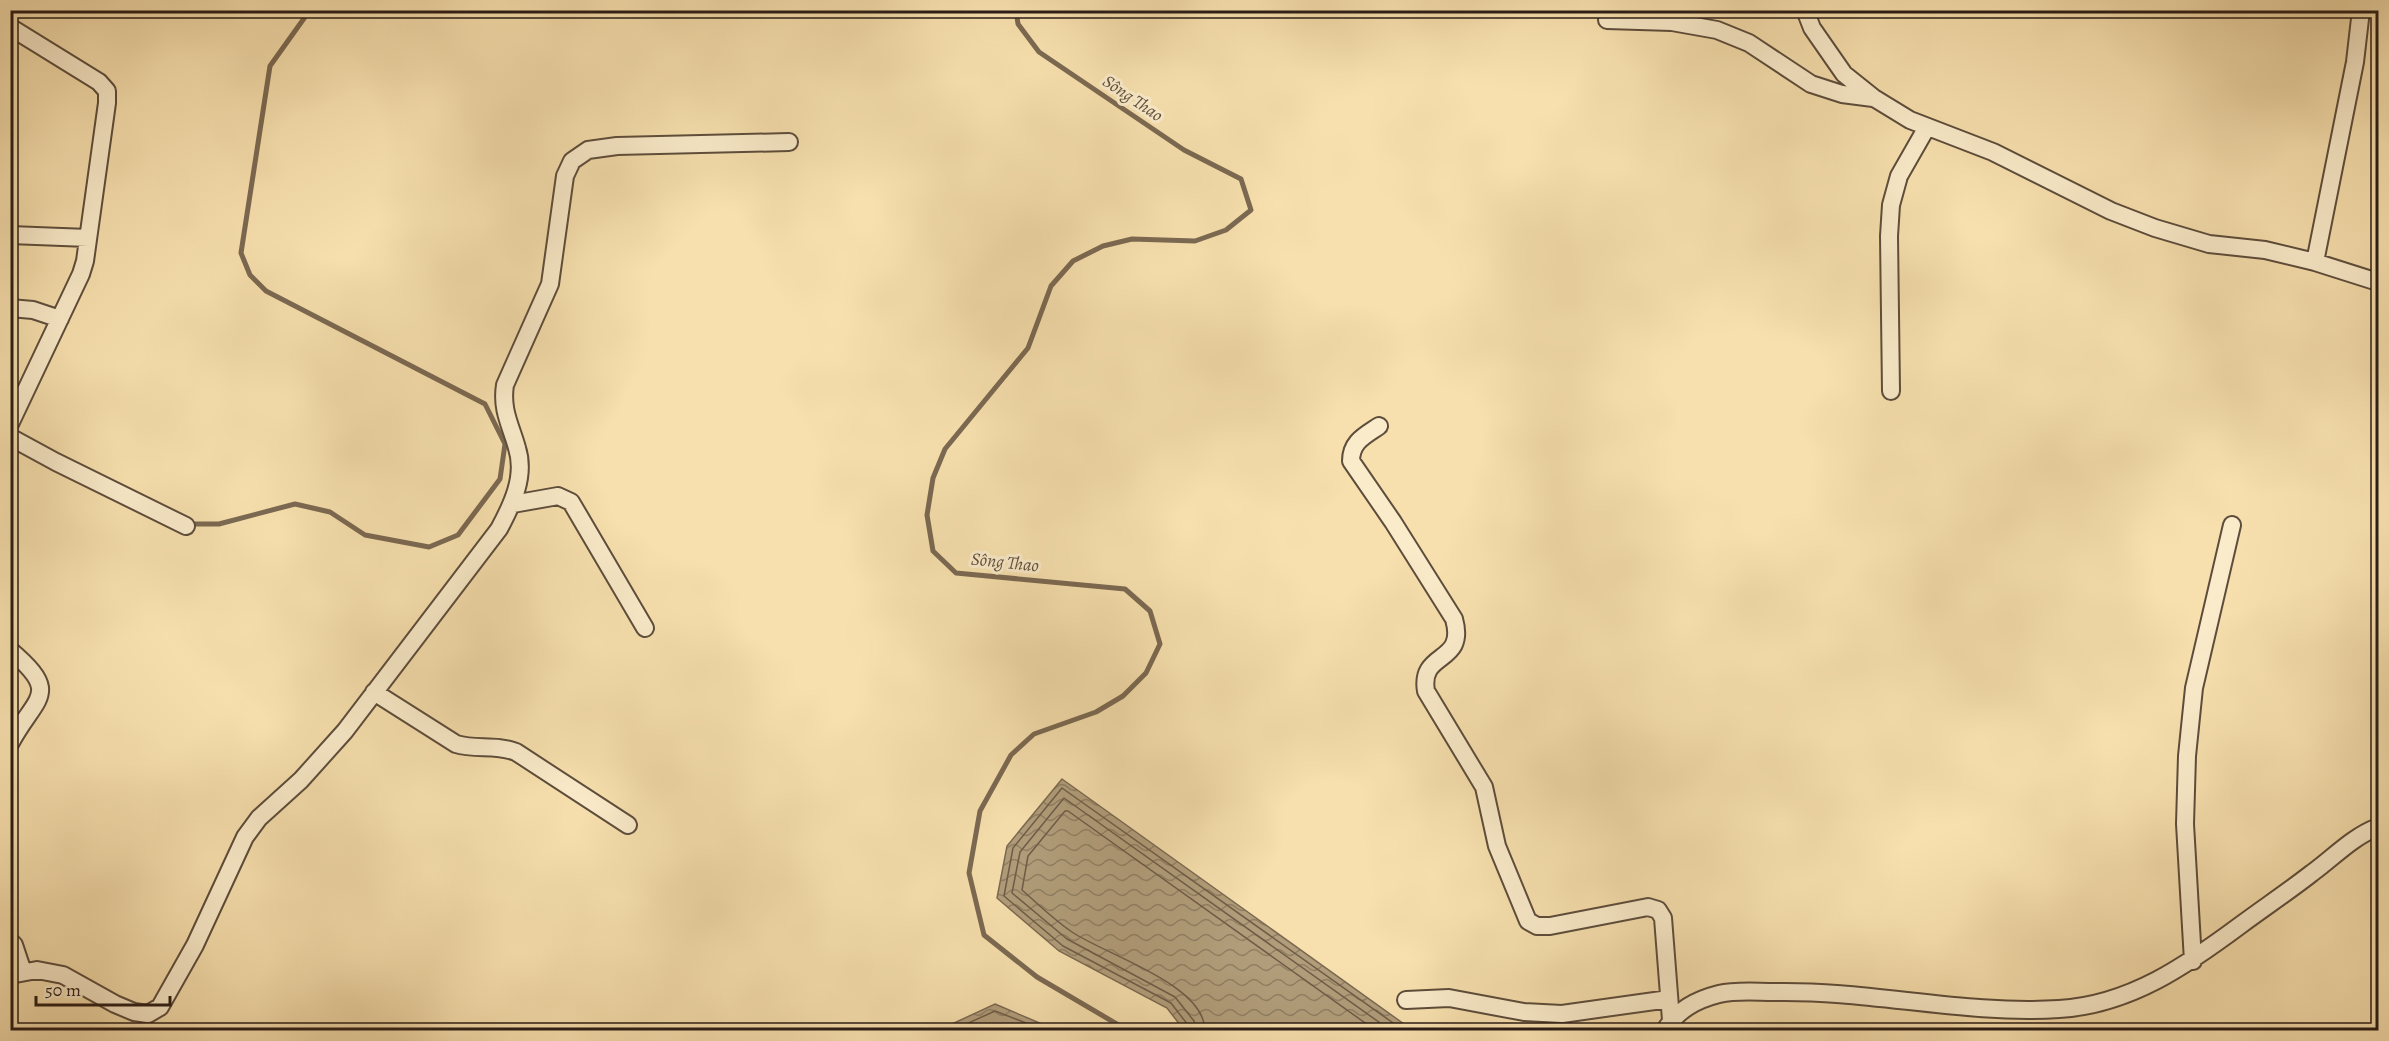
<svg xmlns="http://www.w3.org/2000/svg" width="2389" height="1041" font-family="Alegreya,serif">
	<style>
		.water { fill: url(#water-waves); stroke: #7b6952; stroke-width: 1.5 }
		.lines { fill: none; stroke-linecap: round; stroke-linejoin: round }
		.shore { stroke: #6e5c48; stroke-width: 1.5 }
		.stream { stroke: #7b6952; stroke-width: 5 }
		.minor-casing { stroke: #5d4d3c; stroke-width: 20 }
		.minor { stroke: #faebca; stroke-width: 16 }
		.labels { text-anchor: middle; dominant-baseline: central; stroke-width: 6; stroke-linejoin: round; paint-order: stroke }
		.water-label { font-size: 18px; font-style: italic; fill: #60503e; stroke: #faebca }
	</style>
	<defs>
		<pattern id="water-waves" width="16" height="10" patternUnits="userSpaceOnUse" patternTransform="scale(1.5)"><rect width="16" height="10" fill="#b19d7a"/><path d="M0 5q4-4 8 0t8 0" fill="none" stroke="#907f63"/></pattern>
	</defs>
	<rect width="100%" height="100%" fill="#f7e0ae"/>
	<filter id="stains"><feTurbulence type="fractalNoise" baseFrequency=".00333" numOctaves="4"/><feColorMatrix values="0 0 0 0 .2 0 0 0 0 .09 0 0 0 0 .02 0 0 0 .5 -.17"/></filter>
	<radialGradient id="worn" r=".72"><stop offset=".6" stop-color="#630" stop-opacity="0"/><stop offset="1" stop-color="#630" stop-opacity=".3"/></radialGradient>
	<path class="water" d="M1062 779 1411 1029 1410 1030H1184L1167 1008 1059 951 997 898 1007 846Z
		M995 1004 1056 1030H939Z"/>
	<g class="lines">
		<path class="shore" d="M953 1030 995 1011 1044 1030
			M1189 1030 1188 1025 1171 1003 1063 946 1004 896 1013 848 1062 788 1403 1030
			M1196 1030 1194 1021 1175 997 1067 939 1012 893 1020 852 1064 798 1390 1030
			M1205 1030C1204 984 1106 955 1072 932 1054 920 1038 904 1022 890L1028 856 1065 811H1068L1375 1030"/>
		<path class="stream" d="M1016 10 1018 24 1039 52 1184 150 1241 179 1251 210 1226 230 1195 241 1132 239 1103 246 1073 261 1051 286 1028 348 945 449 933 478 927 515 933 551 956 573 1125 589 1150 611 1160 644 1146 673 1123 696 1096 712 1034 734 1011 755 980 811 969 873 984 935 1037 977 1127 1030
			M189 524H219L295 504 330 512 365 535 429 547 458 535 500 479 505 444 485 404 266 291 250 275 241 253 270 66 310 10
			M2369 1030 2378 1028"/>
		<g class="minor-casing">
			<path id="minor" d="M1805 10 1812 28 1844 74 1874 98 1910 120 1993 152 2111 211 2155 228 2209 244 2265 250 2315 262 2378 282
				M1607 20 1672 22 1717 30 1749 43 1811 84 1842 94 1873 98
				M10 27 99 82 107 91V103L85 261 81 274 10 424
				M10 235 88 238
				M2315 262 2355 62 2361 10
				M10 308 33 310 60 319
				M1891 391 1889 236 1891 205 1899 176 1927 127
				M1379 426C1364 436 1351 442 1351 461L1393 522 1454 619C1467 665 1419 650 1426 691L1484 787 1497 846 1528 921 1537 926H1550L1648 907 1658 910 1663 918 1671 1020
				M10 437 56 462 186 526
				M513 504 558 496 571 502 645 628
				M10 650C63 695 35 696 10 744
				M374 692 456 744C476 750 496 744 516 752L628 825
				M10 941 14 945 23 972
				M2193 961 2185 824 2187 756 2194 688 2232 525
				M10 975 37 970 63 975 115 1004 134 1012 148 1014 160 1007 195 945 245 837 259 818 301 780 345 731 499 529C512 505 526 476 517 448 511 426 501 410 505 385L550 284 565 176 572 161 588 150 617 146 789 142
				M1406 1000 1449 998 1524 1012 1562 1014 1669 999
				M1665 1030C1678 1010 1695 1000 1719 994 1736 990 1756 992 1774 992 1869 990 1964 1015 2059 1009 2130 1005 2187 965 2242 924 2265 907 2289 891 2312 873 2334 857 2352 837 2378 827"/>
		</g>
		<use href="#minor" class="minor"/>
	</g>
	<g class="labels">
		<g class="water-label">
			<text transform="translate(1133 98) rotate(34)">Sông Thao</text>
			<text transform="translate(1005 562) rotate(6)">Sông Thao</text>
		</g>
	</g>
	<rect width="2389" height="1041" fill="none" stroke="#f7e0ae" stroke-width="36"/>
	<rect x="12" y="12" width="2365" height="1017" fill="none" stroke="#2a1c16" stroke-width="3"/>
	<rect x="18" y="18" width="2353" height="1005" fill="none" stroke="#2a1c16" stroke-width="1.5"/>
	<path d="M36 996v9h134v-9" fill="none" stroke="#2a1c16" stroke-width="3"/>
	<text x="45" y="996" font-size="18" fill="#2a1c16" stroke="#faebca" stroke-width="4.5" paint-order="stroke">50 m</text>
	<rect width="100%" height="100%" filter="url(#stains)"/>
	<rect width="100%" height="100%" fill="url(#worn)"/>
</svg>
